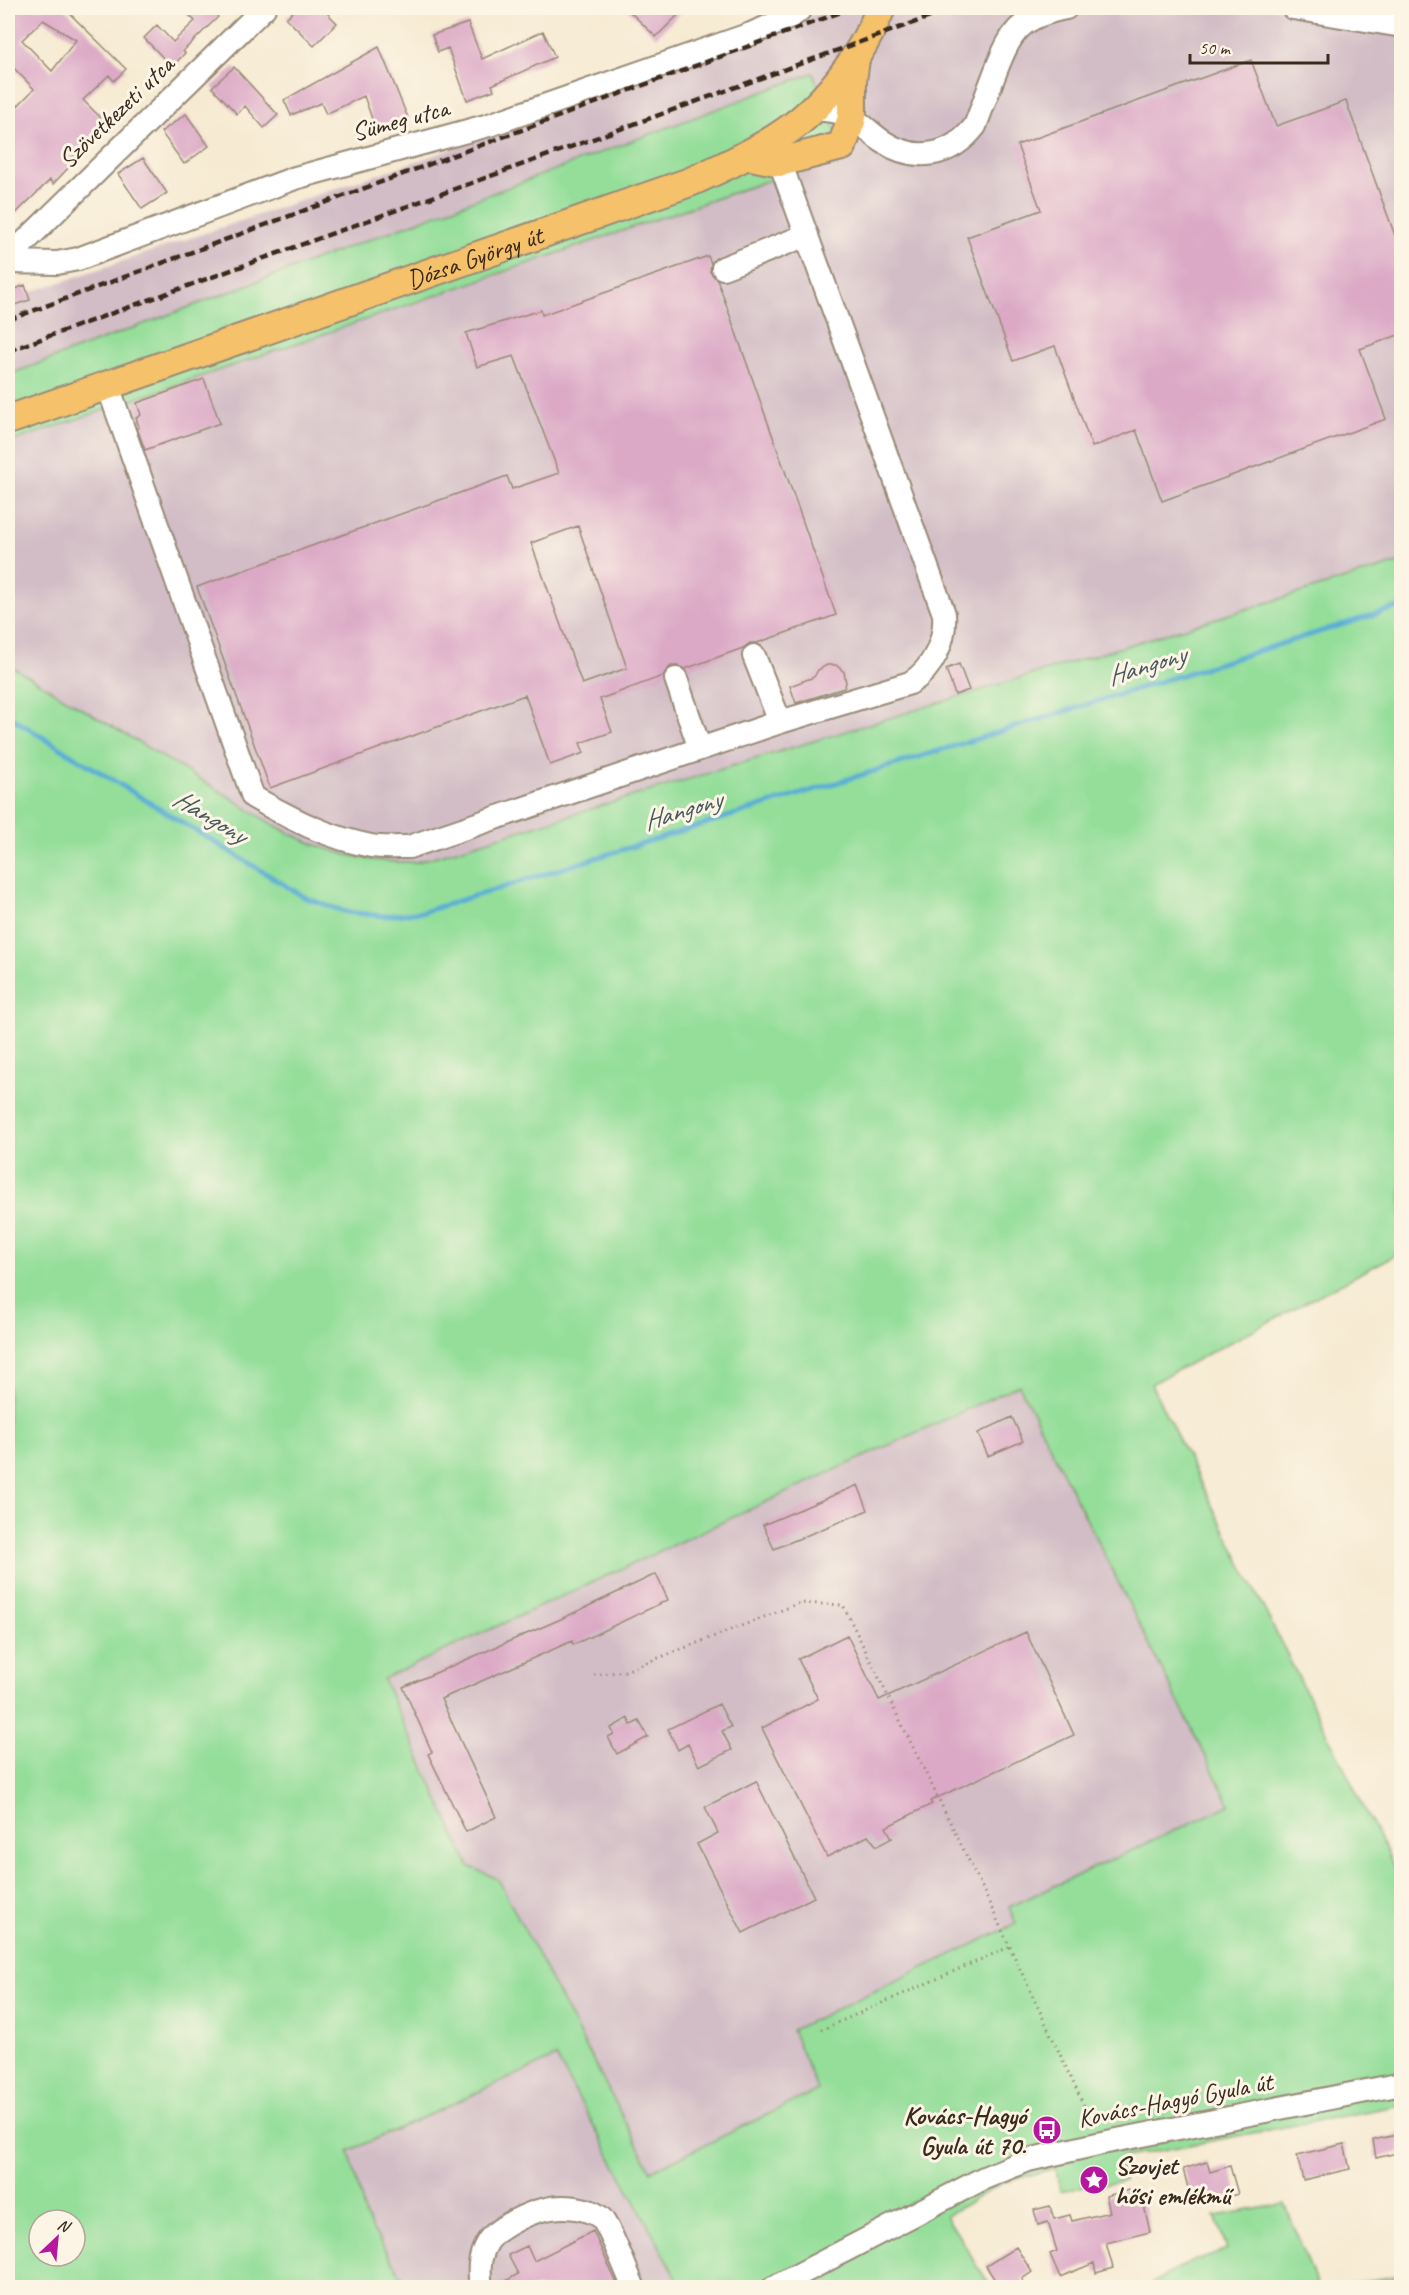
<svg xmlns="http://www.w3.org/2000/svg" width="1409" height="2295" font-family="Caveat,sans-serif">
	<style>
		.industrial { fill: #d2bdc6 }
		.green { fill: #94de9a; stroke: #68845c; stroke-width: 1.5; fill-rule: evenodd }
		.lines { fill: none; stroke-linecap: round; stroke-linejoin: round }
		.stream { stroke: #58add4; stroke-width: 5 }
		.building { fill: #dba9c6; fill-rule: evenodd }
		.minor-casing { stroke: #988a78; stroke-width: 26 }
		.major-casing { stroke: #988a78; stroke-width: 32 }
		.path { stroke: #988a78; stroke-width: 3; stroke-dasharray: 1.5 4.5; stroke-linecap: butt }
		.minor { stroke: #fff; stroke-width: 22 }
		.major { stroke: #f5c16b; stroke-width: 28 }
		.rail { stroke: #3b2a1e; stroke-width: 4.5; stroke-dasharray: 9 4.5; stroke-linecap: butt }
		.labels { text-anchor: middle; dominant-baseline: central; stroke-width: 6; stroke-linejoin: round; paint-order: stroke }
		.street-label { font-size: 26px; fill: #3b2a1e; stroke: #fcf5e5 }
		.poi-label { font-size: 26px; font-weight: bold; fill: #3b2a1e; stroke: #fcf5e5; text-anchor: end }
		.water-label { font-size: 27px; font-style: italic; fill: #45585e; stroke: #fcf5e5 }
	</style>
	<rect width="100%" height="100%" fill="#fcf5e5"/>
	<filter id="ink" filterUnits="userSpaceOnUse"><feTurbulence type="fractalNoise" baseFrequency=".0167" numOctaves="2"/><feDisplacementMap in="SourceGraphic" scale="12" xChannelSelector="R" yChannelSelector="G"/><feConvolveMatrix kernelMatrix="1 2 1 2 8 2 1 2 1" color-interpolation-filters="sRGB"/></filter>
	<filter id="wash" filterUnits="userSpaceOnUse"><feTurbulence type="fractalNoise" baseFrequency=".008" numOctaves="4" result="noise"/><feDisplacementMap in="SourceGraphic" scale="24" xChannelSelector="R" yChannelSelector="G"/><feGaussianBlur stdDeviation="1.35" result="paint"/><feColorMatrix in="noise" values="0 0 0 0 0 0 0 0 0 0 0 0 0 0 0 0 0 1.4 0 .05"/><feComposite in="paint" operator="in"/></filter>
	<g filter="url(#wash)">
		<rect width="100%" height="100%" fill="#f6ead2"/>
		<path class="industrial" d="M830 8H1401V562L417 862 370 861 343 854 318 846 266 822 233 799 8 664V443L844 154 813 74 8 375V300L461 146Z
			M1019 1385 1230 1805 1009 1907 1017 1924 792 2030 819 2090 651 2171 498 1879 469 1866 383 1679Z
			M556 2057 682 2287H408L366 2218 349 2151Z"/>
		<path class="green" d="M813 73 845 154 8 443V375Z
			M1401 562V1252L1151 1384 1401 1881V2105L1120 2158 1124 2181 1060 2191 1056 2168 1002 2183 946 2216 991 2287H682L556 2057 349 2151 366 2218 408 2287H8V664L233 799C291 839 345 864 417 862ZM1019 1385 1230 1805 1009 1907 1016 1924 792 2030 818 2090 651 2171 498 1879 469 1866 383 1679ZM39 2220H75V2256H39Z
			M1285 2204 1318 2287H1146L1188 2263 1227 2249 1215 2216Z
			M1401 2275V2287H1333Z"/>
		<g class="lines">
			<path class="stream" d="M8 716 306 898 346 912 384 916 423 912 1402 606"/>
		</g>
		<g id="blocks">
			<path class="building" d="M8 8H64L126 69 114 81 109 75 83 100 106 123 69 161 72 164 53 184 50 180 8 221V116L34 89 8 62ZM43 20 76 40 52 71 22 40Z
				M182 8H210L218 17 183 51 185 53 172 67 144 38 157 25 173 42 195 21Z
				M297 8H322L337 23 314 46 286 18Z
				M626 8H685L656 37Z
				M468 23 482 59 543 31 555 57 492 85 494 90 467 100 448 48 438 52 432 35Z
				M379 47 408 118 376 130 364 96 326 114 321 103 291 115 284 100Z
				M1251 60 1276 126 1346 101 1401 252V334L1360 349 1386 419 1162 501 1136 430 1092 447 1055 346 1013 361 967 237 1041 210 1017 145Z
				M234 67 278 115 264 128 245 106 237 114 212 87Z
				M186 114 209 146 184 164 161 132Z
				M143 158 167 193 142 209 118 174Z
				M708 256 711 263 710 272 717 279 836 615 757 643H750L743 648 685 669 678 666H671L666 671 663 676 600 699 612 732 580 743 584 753 550 765 525 695 270 788 197 587 507 476 512 489 559 473 514 356 477 367 466 333 541 310 542 315ZM578 526 627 668 582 684 531 543Z
				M25 285 30 300 11 306 8 292Z
				M204 379 220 423 145 450 137 428 139 427 136 418 141 415 137 403Z
				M959 664 969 690 955 695 946 669Z
				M827 665H836L844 672 846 683 844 688 796 703 790 686 814 677 818 670Z
				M1012 1417 1023 1441 988 1456 978 1433Z
				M858 1485 868 1510 774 1549 763 1525Z
				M656 1574 668 1600 573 1645 572 1641 441 1699 496 1817 466 1832 428 1754 432 1752 403 1687 561 1619Z
				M1026 1632 1074 1735 930 1801 932 1804 886 1827 892 1838 877 1846 868 1836 827 1857 762 1728 818 1699 798 1659 847 1635 879 1700Z
				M719 1704 731 1727 722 1731 732 1750 699 1766 688 1744 678 1750 668 1729Z
				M628 1718 631 1725 639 1721 648 1737 617 1754 608 1737 614 1734 611 1728Z
				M756 1781 814 1897 743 1933 697 1844 718 1833 705 1807Z
				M1401 2134V2152L1376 2158 1373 2140Z
				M1344 2144 1350 2169 1303 2180 1297 2155Z
				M1207 2162 1210 2172 1230 2166 1238 2194 1193 2206 1183 2169Z
				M1129 2190 1133 2204 1143 2201 1150 2232 1106 2243 1113 2268 1096 2273 1094 2263 1060 2277 1050 2254 1057 2251 1048 2222 1038 2225 1034 2210 1050 2206 1054 2219 1070 2215 1072 2221 1110 2212 1106 2196Z
				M593 2231 619 2288H494L518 2274 508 2255 527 2246 534 2261Z
				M1016 2247 1032 2272 1022 2279 1027 2288H1000L986 2266Z"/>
		</g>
	</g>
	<g filter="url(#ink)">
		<use href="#blocks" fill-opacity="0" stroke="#988a78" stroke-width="1.5"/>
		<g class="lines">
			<g class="minor-casing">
				<path id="minor" d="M1293 8 1402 26
					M813 109C823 110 834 110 844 114 859 120 869 132 882 141 915 163 951 157 975 126 982 108 988 91 995 73 1011 32 1019 17 1066 8
					M8 258 264 8
					M8 262 57 263 78 259 295 178 489 125 751 34C763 28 795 18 801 8
					M723 268 807 235
					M108 386 253 797C290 818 328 838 371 846 383 848 397 847 409 847L780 722 910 683C933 669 946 640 944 614L780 162
					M754 656 780 722
					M676 679 700 749
					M481 2288C479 2271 478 2258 487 2243 495 2228 530 2212 546 2209 562 2205 587 2207 600 2217 608 2223 628 2275 634 2288
					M773 2288 984 2178 1028 2160 1102 2143 1402 2084"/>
			</g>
			<g class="major-casing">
				<g id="major">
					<path d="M747 155 780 162 842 146 852 118V81L855 59"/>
					<path id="s1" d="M8 420 690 182C719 169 748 156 776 138 823 109 860 59 881 8"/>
				</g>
			</g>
			<path class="path" d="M594 1675 625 1671 800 1603 843 1605 979 1881 1093 2125
				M821 2030 1009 1947"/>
			<use href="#minor" class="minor"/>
			<use href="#major" class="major"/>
			<path class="rail" d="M8 320 852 8
				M8 351 863 41 938 14 963 8"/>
		</g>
	</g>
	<defs>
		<g id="bus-disc" transform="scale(1.5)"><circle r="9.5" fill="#b5179e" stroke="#fcf5e5"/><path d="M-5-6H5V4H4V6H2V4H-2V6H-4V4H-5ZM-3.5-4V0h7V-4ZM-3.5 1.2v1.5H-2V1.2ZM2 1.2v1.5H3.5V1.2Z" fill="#fff"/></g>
		<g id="sight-disc" transform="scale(1.5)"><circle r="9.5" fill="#b5179e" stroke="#fcf5e5"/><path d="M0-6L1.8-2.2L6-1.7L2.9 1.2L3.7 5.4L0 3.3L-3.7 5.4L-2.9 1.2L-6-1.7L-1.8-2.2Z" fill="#fff"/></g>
	</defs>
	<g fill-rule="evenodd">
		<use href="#bus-disc" x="1047" y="2130"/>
		<use href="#sight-disc" x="1094" y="2180"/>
	</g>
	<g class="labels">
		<g class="street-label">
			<text transform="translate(116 112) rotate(-44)">Szövetkezeti utca</text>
			<text transform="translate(400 120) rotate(-15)">Sümeg utca</text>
			<text stroke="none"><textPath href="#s1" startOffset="494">Dózsa György út</textPath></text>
			<text transform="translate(1175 2100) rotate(-11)">Kovács-Hagyó Gyula út</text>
		</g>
		<g class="poi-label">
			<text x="1026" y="2115">Kovács-Hagyó<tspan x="1026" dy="30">Gyula út 70.</tspan></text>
			<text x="1115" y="2165" text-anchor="start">Szovjet<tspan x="1115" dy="30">hősi emlékmű</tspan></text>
		</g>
		<g class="water-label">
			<text transform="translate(1146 665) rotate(-17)">Hangony</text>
			<text transform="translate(682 810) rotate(-17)">Hangony</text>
			<text transform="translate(210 816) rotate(31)">Hangony</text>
		</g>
	</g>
	<rect width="1409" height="2295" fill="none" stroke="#fcf5e5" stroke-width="30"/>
	<g transform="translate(57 2238) rotate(26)"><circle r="28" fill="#fcf5e5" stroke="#afa495" stroke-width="1.5"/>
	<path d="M0-4.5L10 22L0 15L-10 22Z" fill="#b5179e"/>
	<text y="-9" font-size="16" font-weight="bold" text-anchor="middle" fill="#3b2a1e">N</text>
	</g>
	<path d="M1190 54v9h138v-9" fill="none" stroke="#3b2a1e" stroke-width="3"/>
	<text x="1199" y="54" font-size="18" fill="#3b2a1e" stroke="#fcf5e5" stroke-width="4.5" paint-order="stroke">50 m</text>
</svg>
